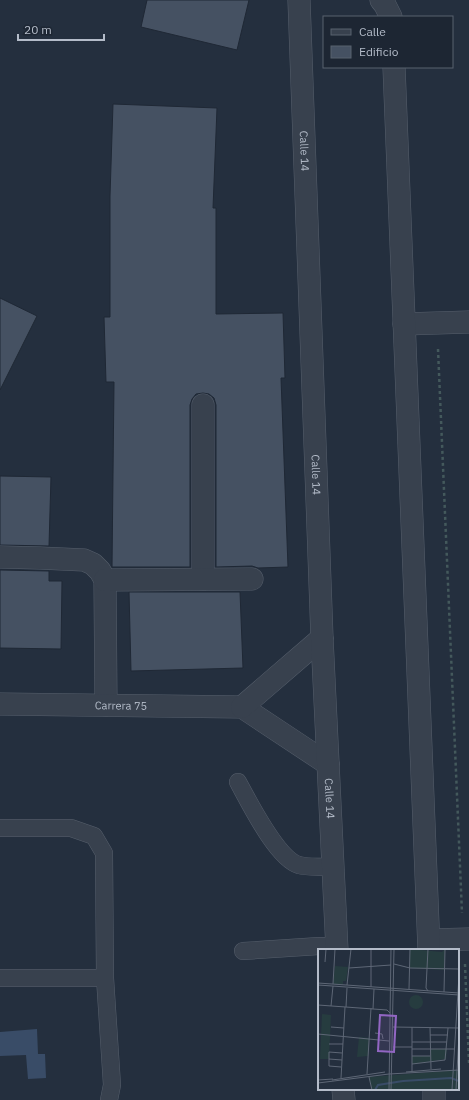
<svg xmlns="http://www.w3.org/2000/svg" width="469" height="1100" font-family="'IBM Plex Sans',sans-serif">
	<style>
		.water { fill: #394c67 }
		.building { fill: #455162; stroke: #1f2835 }
		.lines { fill: none; stroke-linecap: round; stroke-linejoin: round }
		.service-casing { stroke: #565f6c; stroke-width: 18 }
		.minor-casing { stroke: #565f6c; stroke-width: 23 }
		.tertiary-casing { stroke: #565f6c; stroke-width: 23 }
		.path { stroke: #44595c; stroke-width: 2.5; stroke-dasharray: 3 3; stroke-linecap: butt }
		.service { stroke: #38414e; stroke-width: 17 }
		.minor { stroke: #38414e; stroke-width: 22 }
		.tertiary { stroke: #38414e; stroke-width: 22 }
		.labels { text-anchor: middle; dominant-baseline: central; stroke-width: 3.5; stroke-linejoin: round; paint-order: stroke }
		.street-label { font-size: 11px; fill: #b4bcc9; stroke: #1d2633 }
		.inset-river { fill: none; stroke: #394c67; stroke-width: 2 }
		.inset-road { fill: none; stroke: #5e6776; stroke-width: 1 }
		.view { fill: #9266c3; fill-opacity: 0.15; stroke: #9266c3; stroke-width: 2 }
		.inset-edge { fill: none; stroke: #b4bcc9; stroke-width: 2 }
	</style>
	<rect width="100%" height="100%" fill="#242f3e"/>
	<path class="water" d="M37 1029 38 1054H45L46 1078 28 1079 26 1055 0 1056V1032Z"/>
	<path class="building" d="M147 0H249L237 50 141 27Z
		M113 104 217 108 213 208H216V314L283 313 285 378H281L288 567 258 568 252 566 216 567V405L214 398 209 394 203 393 196 394 192 399 190 405V567H112L114 382H106L104 317H110V196Z
		M0 298 37 316 0 390Z
		M0 476 51 477 49 546 0 545Z
		M0 570 49 571V581H62L61 649 0 648Z
		M129 592H240L243 668 131 671Z"/>
	<g class="lines">
		<g class="service-casing">
			<path id="service" d="M238 782C249 802 277 859 299 865 309 868 323 866 333 867
				M0 828H71L94 836 104 853 105 978 112 1085 109 1100
				M243 951 319 946H337
				M0 978H105"/>
		</g>
		<g class="minor-casing">
			<g id="minor">
				<path d="M404 324 469 322"/>
				<path d="M203 405V579"/>
				<path d="M0 557 40 558 84 560 93 564 100 571 105 580 106 705"/>
				<path d="M105 580 252 579"/>
				<path id="s1" d="M0 704 242 707 328 764"/>
				<path d="M242 707 322 638"/>
				<path d="M429 940 469 939"/>
			</g>
		</g>
		<g class="tertiary-casing">
			<g id="tertiary">
				<path id="s2" d="M299 0 322 638 337 950"/>
				<path d="M381 0 385 5 391 17"/>
				<path d="M394 67 429 950"/>
				<path d="M343 1089 344 1100"/>
				<path d="M434 1089V1100"/>
			</g>
		</g>
		<path class="path" d="M438 349 462 913
			M465 964 469 1063"/>
		<use href="#service" class="service"/>
		<use href="#minor" class="minor"/>
		<use href="#tertiary" class="tertiary"/>
	</g>
	<g class="labels">
		<g class="street-label">
			<text stroke="none"><textPath href="#s2" startOffset="151">Calle 14</textPath></text>
			<text stroke="none"><textPath href="#s2" startOffset="475">Calle 14</textPath></text>
			<text stroke="none"><textPath href="#s1" startOffset="121">Carrera 75</textPath></text>
			<text stroke="none"><textPath href="#s2" startOffset="799">Calle 14</textPath></text>
		</g>
	</g>
	<g transform="translate(318 949)">
		<rect width="141" height="141" fill="#242f3e"/>
		<path d="M92 0 124 3 127 0 126 21 92 19ZM17 17 30 18 28 32H25V35H15ZM91 53a7 7 0 1 1 14 0a7 7 0 1 1-14 0ZM4 65 13 66 11 110H2ZM41 88 51 89 50 107 39 108ZM112 100H129L128 110 94 115V107H112ZM141 121V141H54L51 128Z" fill="#263c3f"/>
		<path class="inset-river" d="M57 141 60 136 85 132 133 129 141 132"/>
		<path class="inset-road" d="M110 0 108 39 110 42M7 13 8 0M76 15 92 19 141 20M31 19 73 16M0 34 141 44M15 35 17 0M0 36 141 46M29 36 33 0M53 38V0M91 40 92 0M126 43 127 0M0 56 69 61 72 64M13 57 15 37M28 58 29 39M55 60 56 40M13 78 26 79M75 78 141 79M112 78 113 120M57 84 64 85 65 90M0 85 71 92M112 86H130M94 93H129M11 95H25M75 98H94M94 100H137M94 107H112M11 110 24 111M94 115 127 111 130 79M23 118 11 117V103L24 104M94 122V78M88 123 123 120M49 125 53 59M51 128 54 141M23 129 27 58M0 131 15 130M14 131 67 123M0 134 71 125 141 121M71 141 73 0M73 141 76 0M134 141 141 26M138 141 141 85"/>
		<path class="view" d="M62 66 78 67 76 103 60 102Z"/>
		<rect width="141" height="141" class="inset-edge"/>
	</g>
	<rect x="323" y="16" width="130" height="52" fill="#1d2633" stroke="#59626f"/>
	<rect x="331" y="29" width="20" height="6" fill="#38414e" stroke="#59626f"/>
	<text x="359" y="36" font-size="12" fill="#b4bcc9">Calle</text>
	<rect x="331" y="46" width="20" height="12" fill="#455162" stroke="#59626f"/>
	<text x="359" y="56" font-size="12" fill="#b4bcc9">Edificio</text>
	<path d="M18 34v6h86v-6" fill="none" stroke="#b4bcc9" stroke-width="2"/>
	<text x="24" y="34" font-size="12" fill="#b4bcc9" stroke="#1d2633" stroke-width="3" paint-order="stroke">20 m</text>
</svg>
